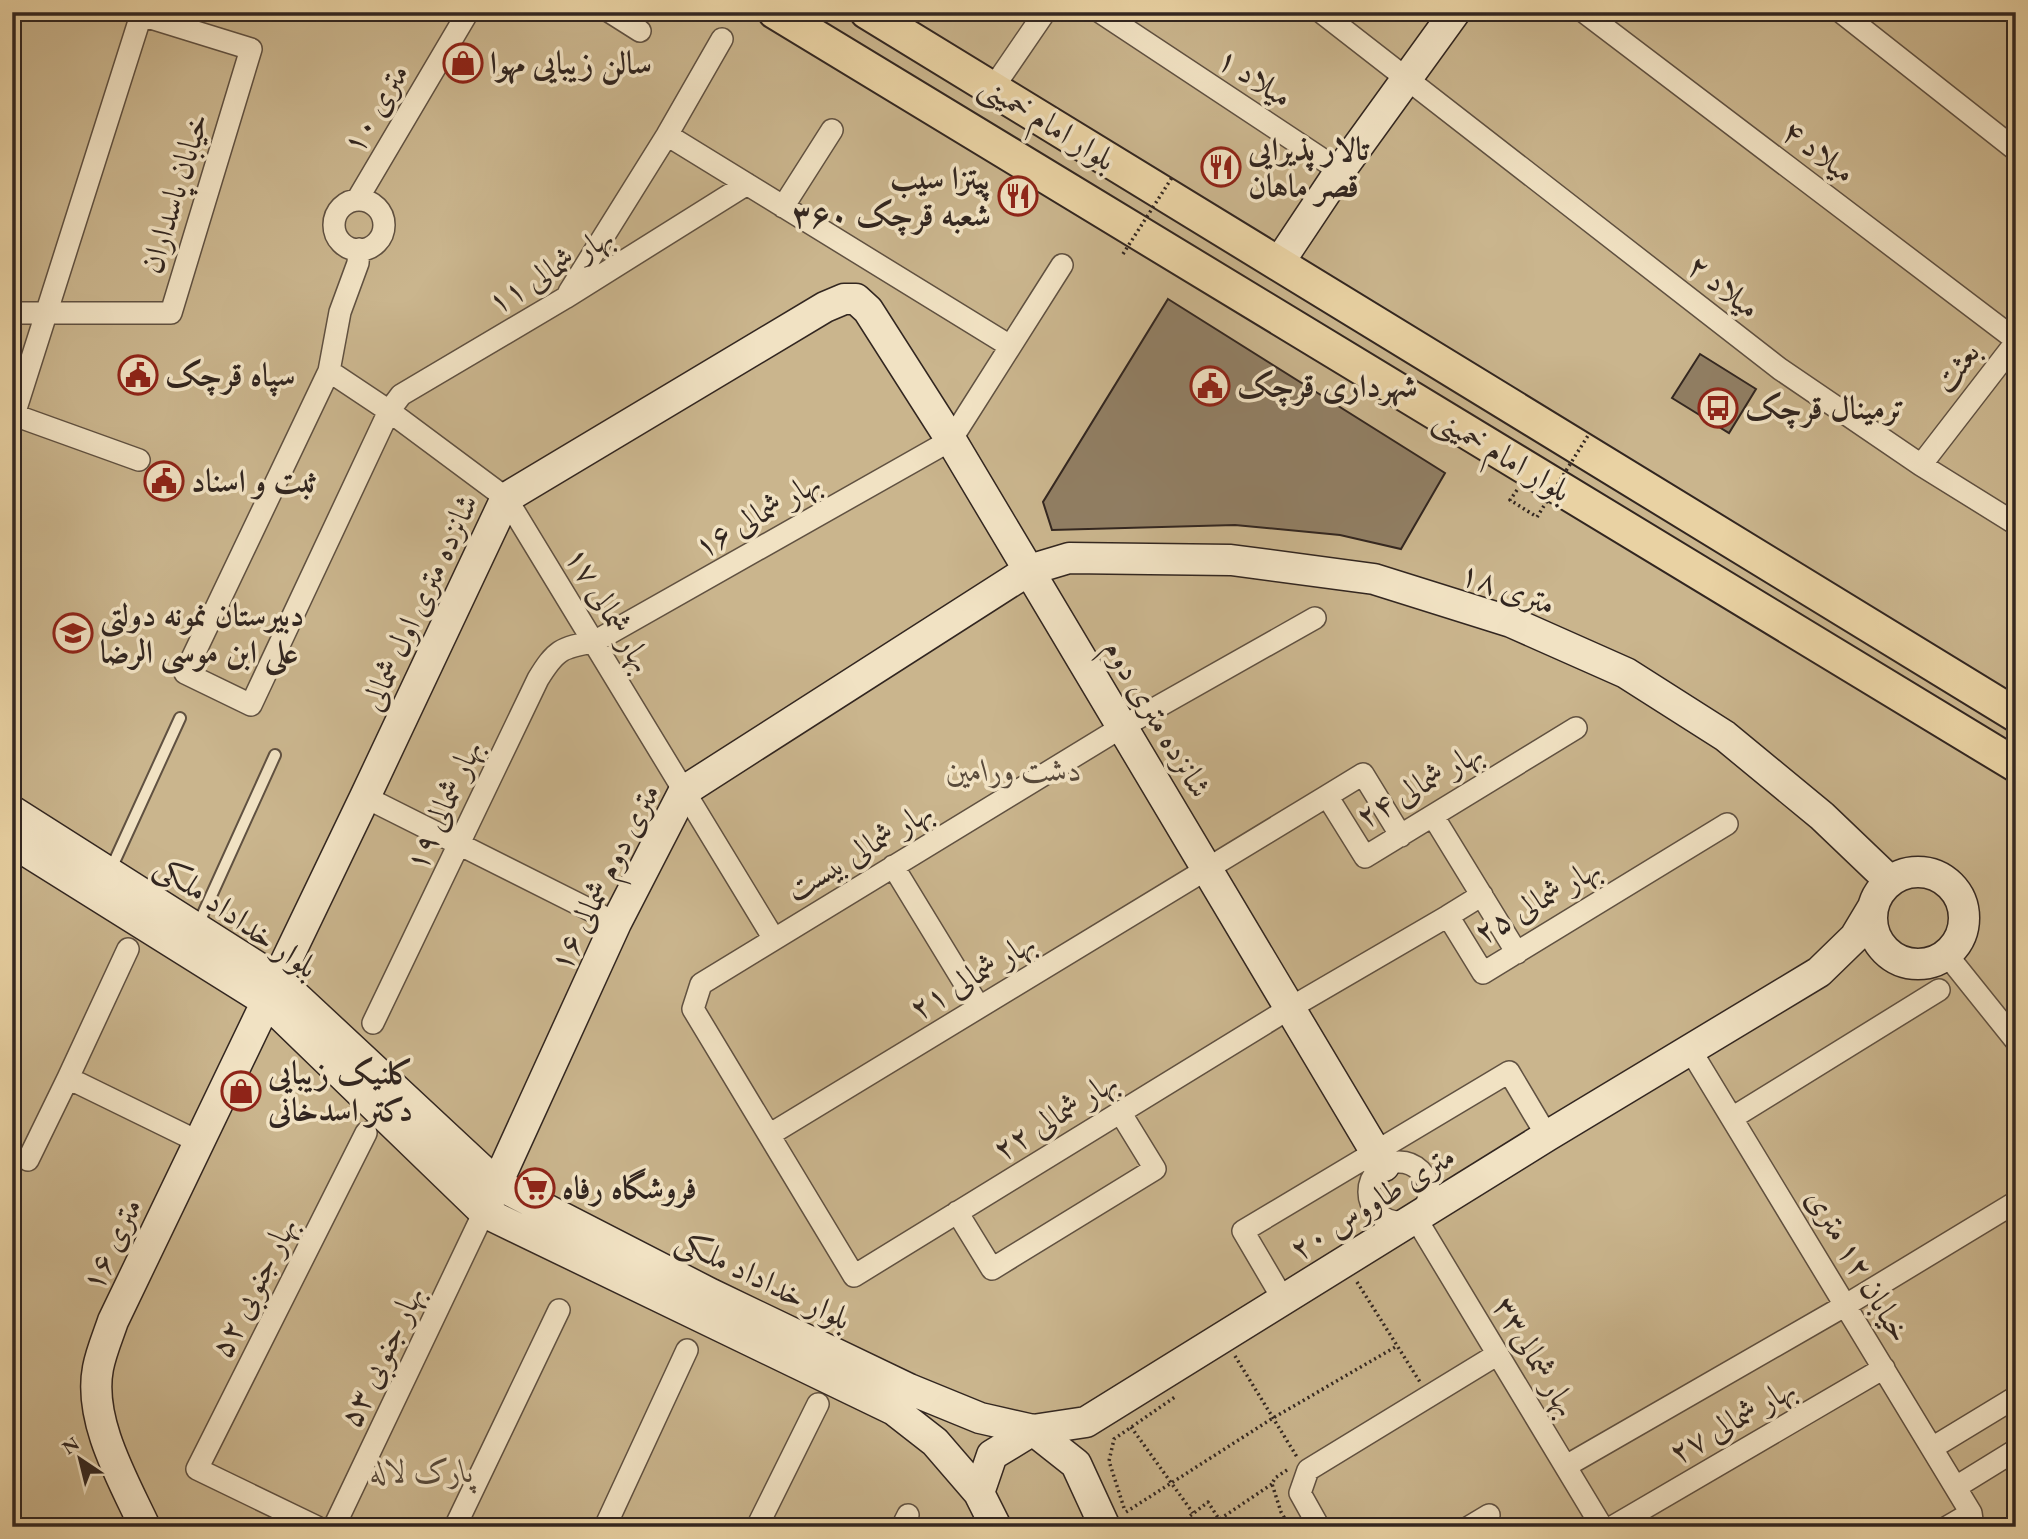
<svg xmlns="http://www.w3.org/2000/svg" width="2028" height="1539" font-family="'EB Garamond',Amiri,serif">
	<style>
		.green { fill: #cab58d; stroke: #7e6e56; stroke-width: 2 }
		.building { fill: #917f64; stroke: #322620; stroke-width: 2 }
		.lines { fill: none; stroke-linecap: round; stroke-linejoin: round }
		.lane-casing { stroke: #605141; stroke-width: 14 }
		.street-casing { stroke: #605141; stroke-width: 24 }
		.secondary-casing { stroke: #322620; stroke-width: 33 }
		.primary-casing { stroke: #322620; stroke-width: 37 }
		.path { stroke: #322620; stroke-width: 3.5; stroke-dasharray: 2 3.5; stroke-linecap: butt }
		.lane { stroke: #f1e2c3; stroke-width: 10 }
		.street { stroke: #f1e2c3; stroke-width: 21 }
		.secondary { stroke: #f1e2c3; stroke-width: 30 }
		.primary { stroke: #e9d2a3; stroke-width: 33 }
		.path-bridge { stroke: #322620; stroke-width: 3.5; stroke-dasharray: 2 3.5; stroke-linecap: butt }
		.labels { text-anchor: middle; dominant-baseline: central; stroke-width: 7; stroke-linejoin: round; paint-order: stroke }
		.poi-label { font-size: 32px; font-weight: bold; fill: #322620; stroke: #f1e2c3; text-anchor: start }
		.street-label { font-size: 32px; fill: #322620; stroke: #f1e2c3 }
		.park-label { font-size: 32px; font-style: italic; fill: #584a3b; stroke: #f1e2c3 }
	</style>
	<rect width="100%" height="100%" fill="#e9d2a3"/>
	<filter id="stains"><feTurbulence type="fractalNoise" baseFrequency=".00286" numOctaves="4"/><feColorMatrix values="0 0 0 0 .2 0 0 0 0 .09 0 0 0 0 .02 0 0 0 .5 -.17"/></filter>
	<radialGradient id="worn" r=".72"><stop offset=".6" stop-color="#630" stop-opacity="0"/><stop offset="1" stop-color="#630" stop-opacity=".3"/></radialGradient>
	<path class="green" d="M12 12H2016V1527H12Z"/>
	<path class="building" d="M1168 299 1445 473 1401 549 1340 535 1235 525 1052 530 1043 502Z
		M1700 354 1756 389 1729 433 1672 398Z"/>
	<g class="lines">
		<g class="lane-casing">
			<path id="lane" d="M110 871 180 718
				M197 927 275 755"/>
		</g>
		<g class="street-casing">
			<path id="street" d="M610 12 640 31
				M1100 12 1340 171
				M1321 12 1780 369 1921 465 2016 524
				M1584 12 2016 340
				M1841 12 2016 150
				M993 88 1045 12
				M667 135 1010 346
				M357 200 468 12
				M334 225a25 25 0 1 1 50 0a25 25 0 1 1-50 0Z
				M783 207 832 130
				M359 249 358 263 340 312 329 371 185 673 251 705 389 411 401 395 565 298 747 184
				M569 292 667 135 722 39
				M12 313H171L251 49 141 15
				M329 371 389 411 506 498 774 939
				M14 415 139 460
				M12 421 142 12
				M1921 465 2016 342
				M1315 618 1122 727 701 984 693 1009 854 1276 1290 1008 1448 916 1483 973 1727 824
				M1327 796 1363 774 1401 836
				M365 797 616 923
				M1433 816 1517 953
				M893 866 979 1007
				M1448 916 1482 895
				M1947 955 2016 1041
				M373 1023 538 679C555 651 561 647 594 642L951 440 1062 265
				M1691 1051 1971 1513 1973 1527
				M68 1078 199 1142
				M1732 1118 1939 990
				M769 1135 1327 796 1365 857 1576 728
				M28 1160 68 1078 128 949
				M1369 1192a30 30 0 1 1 60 0a30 30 0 1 1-60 0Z
				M957 1212 992 1269 1155 1169 1120 1112
				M1415 1217 1602 1527
				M1283 1299 1243 1231 1509 1072 1547 1136
				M1932 1448 2016 1397
				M1566 1466 1846 1305 2016 1202
				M1956 1487 2016 1450
				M317 1527 197 1469 366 1133
				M334 1527 484 1212
				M455 1527 559 1310
				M605 1527 687 1350
				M757 1527 818 1404
				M902 1527 908 1515
				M1319 1527 1300 1493 1308 1470 1498 1354
				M1469 1527 1489 1515
				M1612 1527 1884 1368
				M1947 1527 1971 1513"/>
		</g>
		<g class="secondary-casing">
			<path id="secondary" d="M1278 264 1340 171 1455 12
				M12 811 278 980 497 1184 711 1294 909 1389 980 1418 1033 1430 1076 1464 1105 1527
				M12 842 266 1001 484 1212 894 1410 935 1442 979 1493 996 1527
				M1872 918a46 46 0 1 1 92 0a46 46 0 1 1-92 0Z
				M484 1212 616 923 684 791 1029 570 1069 558 1231 560 1374 579 1511 622 1626 673 1725 736 1822 816 1890 881
				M979 1493 992 1455 1033 1430 1086 1422 1547 1136 1819 972 1855 937 1873 907
				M145 1527C123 1480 88 1420 98 1368 101 1352 108 1336 113 1321L365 797 506 498 825 307 844 299H856L868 310 951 440 1384 1166"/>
		</g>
		<g class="primary-casing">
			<path id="primary" d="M775 12 2016 765
				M867 12 2016 715"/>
		</g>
		<path class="path" d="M1517 490 1510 500 1537 517
			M1357 1282 1420 1382
			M1235 1356 1297 1457
			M1131 1427 1193 1513
			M1287 1470 1275 1478 1272 1484 1281 1512 1290 1527
			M1124 1508 1109 1461 1114 1439 1175 1397
			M1126 1512 1273 1418 1397 1346
			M1220 1519 1272 1484
			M1184 1527 1181 1523 1208 1502 1224 1527"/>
		<use href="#lane" class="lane"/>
		<use href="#street" class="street"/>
		<use href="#secondary" class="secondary"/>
		<use href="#primary" class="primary"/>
		<path class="path-bridge" d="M1123 254 1173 176
			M1537 517 1589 434"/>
	</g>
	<defs>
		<g id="shop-ring" transform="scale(2.0125)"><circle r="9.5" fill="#f1e2c3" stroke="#8f2418" stroke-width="1.5"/><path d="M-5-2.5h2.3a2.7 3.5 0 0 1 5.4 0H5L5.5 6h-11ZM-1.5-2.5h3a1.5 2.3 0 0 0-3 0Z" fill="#8f2418"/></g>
		<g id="restaurant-ring" transform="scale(2.0125)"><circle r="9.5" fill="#f1e2c3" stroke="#8f2418" stroke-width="1.5"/><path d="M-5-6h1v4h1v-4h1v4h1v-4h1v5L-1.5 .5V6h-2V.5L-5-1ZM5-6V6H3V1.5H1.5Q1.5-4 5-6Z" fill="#8f2418"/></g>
		<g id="civic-ring" transform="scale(2.0125)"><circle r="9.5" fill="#f1e2c3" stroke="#8f2418" stroke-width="1.5"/><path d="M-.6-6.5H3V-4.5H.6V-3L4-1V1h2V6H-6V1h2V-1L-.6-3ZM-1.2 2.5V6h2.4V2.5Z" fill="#8f2418"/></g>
		<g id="bus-ring" transform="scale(2.0125)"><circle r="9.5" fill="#f1e2c3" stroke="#8f2418" stroke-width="1.5"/><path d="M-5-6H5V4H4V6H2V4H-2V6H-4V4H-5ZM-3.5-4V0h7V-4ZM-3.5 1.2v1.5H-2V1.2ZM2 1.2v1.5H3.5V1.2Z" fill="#8f2418"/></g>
		<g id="school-ring" transform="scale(2.0125)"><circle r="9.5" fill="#f1e2c3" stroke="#8f2418" stroke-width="1.5"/><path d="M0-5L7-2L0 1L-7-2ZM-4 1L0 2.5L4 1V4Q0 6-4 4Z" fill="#8f2418"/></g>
		<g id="supermarket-ring" transform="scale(2.0125)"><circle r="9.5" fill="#f1e2c3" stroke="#8f2418" stroke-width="1.5"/><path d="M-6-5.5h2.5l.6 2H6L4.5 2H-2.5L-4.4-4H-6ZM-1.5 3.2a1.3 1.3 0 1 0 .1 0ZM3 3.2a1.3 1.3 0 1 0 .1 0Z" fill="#8f2418"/></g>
	</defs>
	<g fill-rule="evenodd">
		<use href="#shop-ring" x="463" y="63"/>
		<use href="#restaurant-ring" x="1221" y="167"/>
		<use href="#restaurant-ring" x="1018" y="196"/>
		<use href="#civic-ring" x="138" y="375"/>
		<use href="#civic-ring" x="1210" y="386"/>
		<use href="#bus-ring" x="1718" y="408"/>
		<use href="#civic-ring" x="164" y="481"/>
		<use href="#school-ring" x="73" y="633"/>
		<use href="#shop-ring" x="241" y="1091"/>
		<use href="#supermarket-ring" x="535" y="1188"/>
	</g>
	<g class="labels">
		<g class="poi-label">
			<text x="490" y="63">سالن زیبایی مهوا</text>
			<text x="1248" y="149">تالار پذیرایی<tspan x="1248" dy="37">قصر ماهان</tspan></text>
			<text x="991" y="178" text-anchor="end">پیتزا سیب<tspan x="991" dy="37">۳۶۰ شعبه قرچک</tspan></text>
			<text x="165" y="375">سپاه قرچک</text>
			<text x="1237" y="386">شهرداری قرچک</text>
			<text x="1745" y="408">ترمینال قرچک</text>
			<text x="191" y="481">ثبت و اسناد</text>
			<text x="100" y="615">دبیرستان نمونه دولتی<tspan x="100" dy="37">علی ابن موسی الرضا</tspan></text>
			<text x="268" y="1073">کلنیک زیبایی<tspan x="268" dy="37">دکتر اسدخانی</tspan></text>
			<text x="562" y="1188">فروشگاه رفاه</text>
		</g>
		<g class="street-label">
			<text transform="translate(1255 77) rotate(33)">میلاد ۱</text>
			<text transform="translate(375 108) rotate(-59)">۱۰ متری</text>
			<text transform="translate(1048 122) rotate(32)">بلوار امام خمینی</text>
			<text transform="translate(1819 151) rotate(37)">میلاد ۴</text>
			<text transform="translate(174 193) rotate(-73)">خیابان پاسداران</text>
			<text transform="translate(550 269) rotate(-31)">بهار شمالی ۱۱</text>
			<text transform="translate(1724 286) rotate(38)">میلاد ۲</text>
			<text transform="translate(1956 367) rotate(-53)">بعثت</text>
			<text transform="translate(1503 454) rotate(31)">بلوار امام خمینی</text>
			<text transform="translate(757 514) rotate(-30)">بهار شمالی ۱۶</text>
			<text transform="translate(1508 588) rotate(20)">۱۸ متری</text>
			<text transform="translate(419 602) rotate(-65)">شانزده متری اول شمالی</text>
			<text transform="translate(610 609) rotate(59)">بهار شمالی ۱۷</text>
			<text transform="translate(1158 718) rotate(59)">شانزده متری دوم</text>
			<text transform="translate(1419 784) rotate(-30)">بهار شمالی ۲۴</text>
			<text transform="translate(443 805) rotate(-65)">بهار شمالی ۱۹</text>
			<text transform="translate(859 850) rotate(-31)">بهار شمالی بیست</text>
			<text transform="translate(604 877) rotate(-63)">۱۶ متری دوم شمالی</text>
			<text transform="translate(1537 900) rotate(-30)">بهار شمالی ۲۵</text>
			<text transform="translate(237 916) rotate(35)">بلوار خداداد ملکی</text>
			<text transform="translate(972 975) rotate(-31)">بهار شمالی ۲۱</text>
			<text transform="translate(1055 1115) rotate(-32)">بهار شمالی ۲۲</text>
			<text transform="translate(1372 1202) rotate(-32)">۲۰ متری طاووس</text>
			<text transform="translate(111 1244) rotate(-64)">۱۶ متری</text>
			<text transform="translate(1859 1265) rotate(59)">خیابان ۱۲ متری</text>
			<text transform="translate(764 1279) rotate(26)">بلوار خداداد ملکی</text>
			<text transform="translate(253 1287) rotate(-63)">بهار جنوبی ۵۲</text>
			<text transform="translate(381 1356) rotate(-64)">بهار جنوبی ۵۳</text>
			<text transform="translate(1536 1356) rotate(59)">بهار شمالی۳۳</text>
			<text transform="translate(1732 1420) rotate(-30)">بهار شمالی ۲۷</text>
		</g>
		<g class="park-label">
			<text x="1014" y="770">دشت ورامین</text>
			<text x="422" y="1471">پارک لاله</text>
		</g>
	</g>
	<rect width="2028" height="1539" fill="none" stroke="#e9d2a3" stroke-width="42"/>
	<rect x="14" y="14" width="2000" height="1511" fill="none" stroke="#322620" stroke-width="3.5"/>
	<rect x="21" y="21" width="1986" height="1497" fill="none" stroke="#322620" stroke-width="2"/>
	<g transform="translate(80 1459) rotate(325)" stroke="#f1e2c3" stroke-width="5" paint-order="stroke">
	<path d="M0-5L12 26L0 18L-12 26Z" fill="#322620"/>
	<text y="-10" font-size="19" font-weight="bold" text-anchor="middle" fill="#322620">N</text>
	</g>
	<rect width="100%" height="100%" filter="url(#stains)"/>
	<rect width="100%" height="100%" fill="url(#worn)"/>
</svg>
